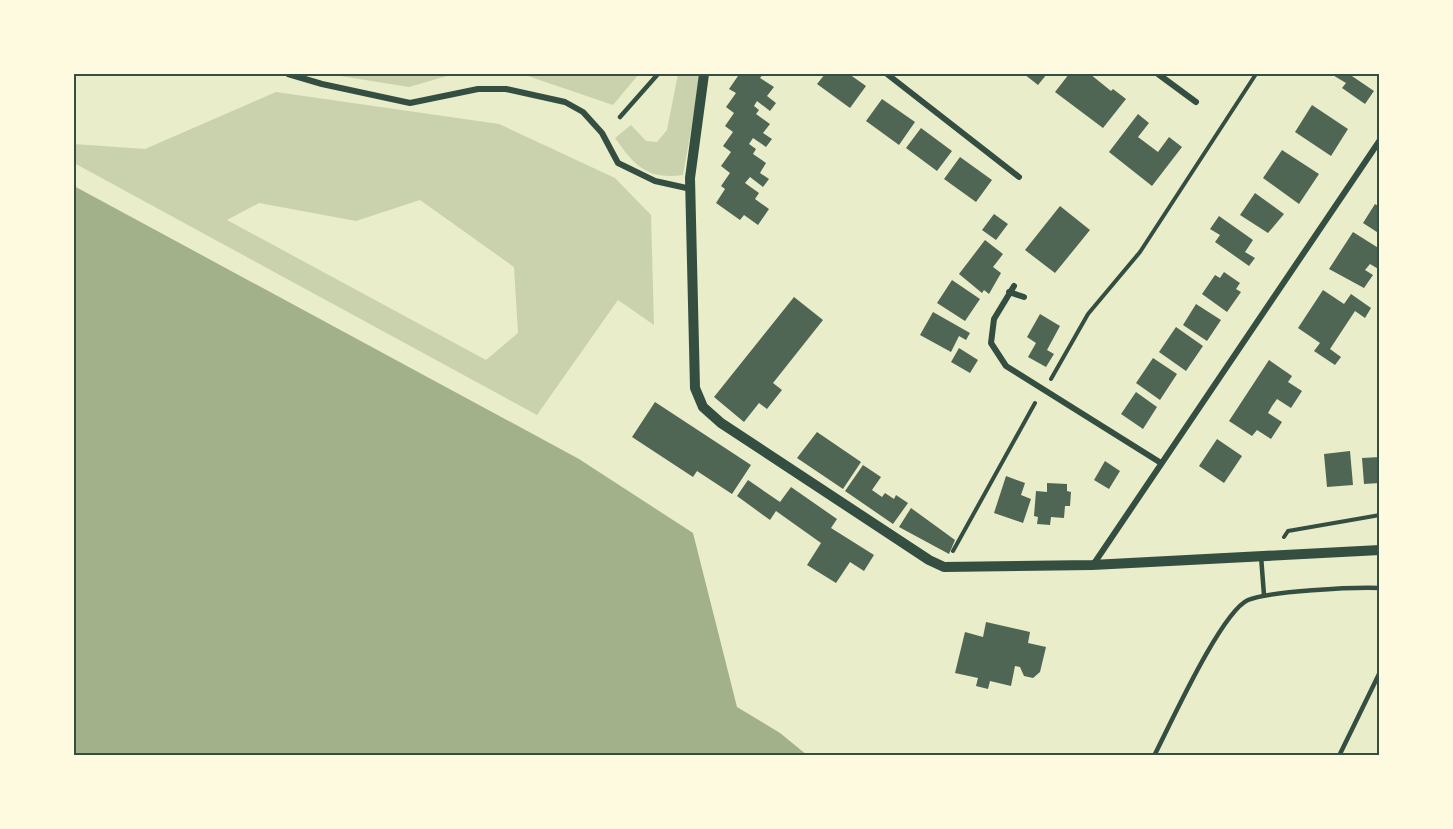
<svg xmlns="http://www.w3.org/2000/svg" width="1453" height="829" font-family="Manrope,sans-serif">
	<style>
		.green { fill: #cad2ad; fill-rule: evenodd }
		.water { fill: #a3b18a }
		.building { fill: #4f6655 }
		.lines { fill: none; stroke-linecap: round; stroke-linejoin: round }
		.path { stroke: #344e41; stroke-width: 4 }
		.service { stroke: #344e41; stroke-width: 4.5 }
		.minor { stroke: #344e41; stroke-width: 6 }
		.tertiary { stroke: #344e41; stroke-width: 10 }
		.neatline { fill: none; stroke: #344e41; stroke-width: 2 }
	</style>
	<rect width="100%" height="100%" fill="#e9edc9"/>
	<path class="green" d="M328 74H454L409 87Z
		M522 74H639L613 105Z
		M678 74H701L683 175C647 180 635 166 615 138L631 125 646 141 657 142 667 130Z
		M276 92 499 124 615 178 651 215 654 325 618 300 537 415 74 163V144L145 149ZM420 200 514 267 518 333 486 360 227 220 259 203 356 221Z"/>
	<path class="water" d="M74 186 579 459 693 533 737 707 780 733 807 755H74Z"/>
	<path class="building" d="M735 74H763L760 78 774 87 767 96 776 103 770 111 757 101 754 106 759 110 756 114 770 124 763 133 772 139 766 147 753 138 749 144 756 149 753 154 766 163 760 173 769 179 763 187 750 177 745 183 759 193 755 199 769 209 758 225 744 215 740 220 716 203 725 189 721 186 730 173 721 166 731 152 723 146 733 132 725 126 734 113 726 107 736 93 729 89 738 76Z
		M825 74H849L866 86 850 108 817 84Z
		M1024 74H1047L1038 85Z
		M1069 74H1090L1111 91 1113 89 1126 99 1103 128 1055 92Z
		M1331 74H1349L1374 91 1365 104 1342 88 1346 83Z
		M882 99 915 122 899 145 866 121Z
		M1312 105 1348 129 1331 156 1295 132Z
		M1138 114 1149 123 1138 137 1158 152 1169 137 1182 147 1152 186 1109 152Z
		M921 128 952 151 937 171 906 148Z
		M1282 150 1319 174 1299 204 1263 178Z
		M960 157 992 180 976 202 944 179Z
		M1255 193 1284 214 1268 233 1240 215Z
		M1375 204 1380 207V234L1363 223Z
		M1060 206 1090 230 1055 273 1025 250Z
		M994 214 1008 224 996 240 982 230Z
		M1219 216 1253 240 1245 252 1255 258 1249 266 1215 242 1220 235 1210 229Z
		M1353 232 1380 249V270L1370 264 1365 270 1373 275 1364 288 1329 269Z
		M985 240 1003 254 993 267 1001 273 989 294 984 290 982 293 959 274Z
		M1224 272 1240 283 1236 289 1241 292 1227 312 1202 294 1215 275 1220 278Z
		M952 280 980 299 965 321 937 303Z
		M1323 290 1344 304 1351 294 1371 308 1365 318 1355 311 1330 349 1341 357 1335 365 1314 351 1320 343 1298 328Z
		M794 297 823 320 773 383 782 390 767 409 759 403 744 422 714 397Z
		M1196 304 1221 320 1207 341 1183 325Z
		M933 312 970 333 966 340 959 336 951 352 920 335Z
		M1040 314 1060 326 1047 350 1054 354 1046 367 1028 357 1036 343 1027 337Z
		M1176 327 1203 346 1186 371 1159 352Z
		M959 348 978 360 970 373 951 362Z
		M1153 358 1177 374 1160 400 1136 383Z
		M1269 360 1292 376 1288 382 1302 391 1291 408 1277 399 1272 406 1268 413 1282 422 1271 439 1257 430 1252 436 1229 421Z
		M1136 392 1157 407 1143 429 1121 414Z
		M655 402 751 465 732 494 697 471 693 477 632 437Z
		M817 432 861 462 843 489 797 458Z
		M1217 439 1242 456 1224 483 1199 466Z
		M1350 451 1353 485 1327 487 1324 454Z
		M1380 457V483L1364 484 1362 458Z
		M1105 461 1120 471 1109 489 1094 480Z
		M863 465 881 477 872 490 882 497 885 493 894 499 896 495 908 503 893 524 845 491Z
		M1006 476 1025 483 1021 495 1031 499 1023 523 994 513Z
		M748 480 780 502 791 487 837 519 831 528 874 555 864 571 850 562 836 583 807 565 821 543 776 511 770 520 737 496Z
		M1047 483 1067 484V491L1071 492 1070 506H1065L1064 518 1051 517 1050 525 1037 524 1038 517 1034 516 1036 491 1047 492Z
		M911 508 955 540 949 554 899 527Z
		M986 622 1030 632 1028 643 1046 647 1040 672 1033 678 1024 676 1020 667 1015 666 1011 686 990 681 988 689 976 686 978 678 955 673 965 632 983 637Z"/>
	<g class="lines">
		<path class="path" d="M1051 379 1088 314 1140 252 1256 74
			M1284 537 1288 531 1380 515
			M953 551 1035 403"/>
		<path class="service" d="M620 117 658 74
			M1261 556 1264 595
			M1154 756C1170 725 1221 612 1248 600 1269 591 1354 587 1380 588
			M1339 756 1380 672"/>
		<path class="minor" d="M288 74 322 84 410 103 478 89H506L565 102 583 112 602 133 618 163 655 181 691 189
			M887 74 1019 177
			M1158 74 1196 102
			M1014 286 994 319 991 343 1006 366 1161 463
			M1009 292 1024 297
			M1093 565 1380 140"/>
		<path class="tertiary" d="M704 74 690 178 695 388 703 407 721 423 929 560 944 567 1092 565 1380 550"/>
	</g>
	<rect width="1453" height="829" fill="none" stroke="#fefae0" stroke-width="150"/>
	<rect x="75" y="75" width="1303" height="679" class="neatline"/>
</svg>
